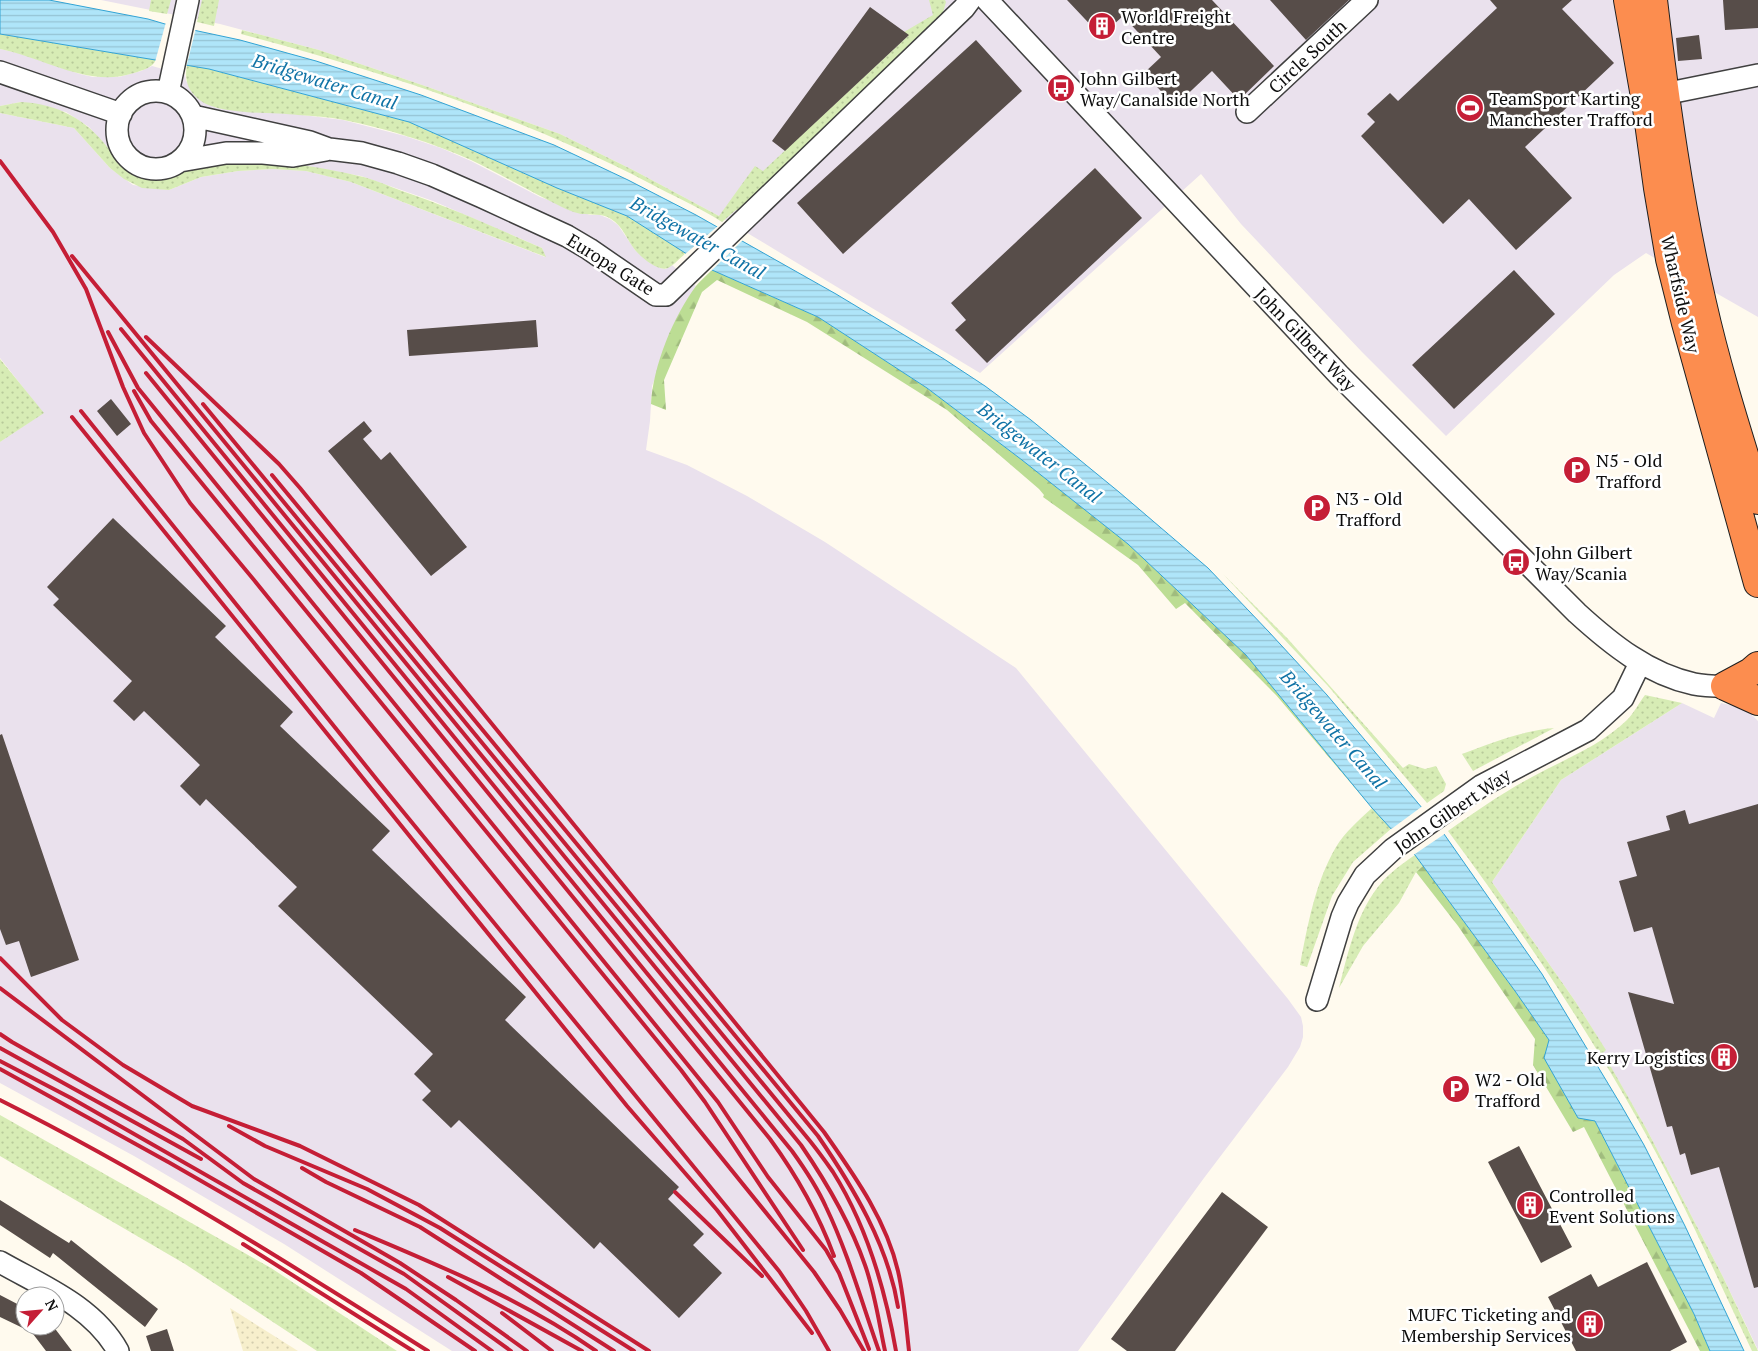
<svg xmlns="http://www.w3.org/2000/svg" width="1758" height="1351" font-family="'PT Serif',serif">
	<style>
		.industrial { fill: #eae1ed }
		.farmland { fill: url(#farmland-dots) }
		.grass { fill: url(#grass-dots) }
		.forest { fill: url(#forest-firs) }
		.water { fill: url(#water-rules); stroke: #32a3d4 }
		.pier { fill: #fffaee }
		.building { fill: #574d49 }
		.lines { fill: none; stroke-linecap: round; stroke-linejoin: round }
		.minor-casing { stroke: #404040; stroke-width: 24 }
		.highway-casing { stroke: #1e1e1e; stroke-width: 30 }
		.minor { stroke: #fff; stroke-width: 21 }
		.highway { stroke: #fc8d4f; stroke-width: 28 }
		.rail { stroke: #c51e36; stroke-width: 4 }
		.labels { text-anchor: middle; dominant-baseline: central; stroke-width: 5; stroke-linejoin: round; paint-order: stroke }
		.poi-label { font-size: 18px; fill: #0d0d0d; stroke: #fff; text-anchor: start }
		.street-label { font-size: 18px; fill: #0d0d0d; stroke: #fff }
		.water-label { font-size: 19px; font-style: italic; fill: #1073a6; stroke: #fff }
	</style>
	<defs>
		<pattern id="farmland-dots" width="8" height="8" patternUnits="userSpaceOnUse" patternTransform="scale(1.25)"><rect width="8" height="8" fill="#f7efcc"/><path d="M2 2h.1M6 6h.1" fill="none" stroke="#d3ccae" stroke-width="1.8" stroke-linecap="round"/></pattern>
		<pattern id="grass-dots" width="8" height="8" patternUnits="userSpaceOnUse" patternTransform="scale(1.25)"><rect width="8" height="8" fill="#d7ecb5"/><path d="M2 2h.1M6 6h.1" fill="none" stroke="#b7c99a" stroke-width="1.8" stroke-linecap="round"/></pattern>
		<pattern id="forest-firs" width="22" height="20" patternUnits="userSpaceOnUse" patternTransform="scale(1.25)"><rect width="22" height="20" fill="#bcdd94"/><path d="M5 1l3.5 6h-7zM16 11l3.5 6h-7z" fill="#a0bc7e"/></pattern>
		<pattern id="water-rules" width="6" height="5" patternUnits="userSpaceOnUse" patternTransform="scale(1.25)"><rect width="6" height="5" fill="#afe5f9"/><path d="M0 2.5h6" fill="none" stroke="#95c3d4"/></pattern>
	</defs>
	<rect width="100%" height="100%" fill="#fffaee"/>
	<path class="industrial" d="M101 0H1758V317L1646 253 1614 275 1446 436 1362 352 1241 224 1201 174 980 373 719 216 633 170 560 134 425 86 319 50 220 24Z
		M0 49 18 53 80 74 93 77H119L141 71 152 66 185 75 186 81 216 108 286 113 343 120 405 136 441 148 471 161 540 197 590 215H600L610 219 618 225 635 250 641 255 660 268 666 269 672 265 696 286 680 313 652 386 650 421 646 450 687 465 747 496 825 542 1016 668 1288 999 1301 1017 1303 1026V1037L1300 1047 1288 1067 1204 1178 1078 1351H452L284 1244 134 1156 0 1083V442L43 413 0 358V113L74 128 110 168 133 185 169 190 201 177 238 171 273 169 306 171 351 182 545 257 542 248 433 201 361 176 307 166 190 169 171 178 163 180H154L139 177 127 171 117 161 108 148 89 127 66 112 21 102 0 106Z
		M1682 703 1714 718 1721 703 1739 707 1752 715 1758 721V1350L1723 1277 1647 1130 1602 1052 1605 1049 1575 1001 1492 882 1561 780Z"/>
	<path class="farmland" d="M230 1308 298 1351H243Z"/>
	<path class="grass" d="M151 0H171L167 14 149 11Z
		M202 0H219L214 26 197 22Z
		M929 0H945L946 2 942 16 739 211 736 210 722 222C699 207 673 196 649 183 520 116 380 71 241 34L242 30 319 50 425 86 560 134 633 170 719 216 755 166 763 171 908 36 904 32 933 15Z
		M0 34 156 60C152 68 143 70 134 73 88 88 45 58 0 49Z
		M187 65 209 69 409 122 557 188 627 216 686 253C680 258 674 265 668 268 658 272 641 257 635 250 627 240 623 226 611 219 602 213 591 215 581 214 576 213 571 211 566 209 534 194 503 175 471 160 431 142 387 129 344 120 329 117 313 116 298 115 273 112 221 115 201 101 188 92 184 80 187 65Z
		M21 102C58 104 86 119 108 148 118 160 125 173 141 177 166 184 170 175 191 168 211 162 234 160 255 161 290 162 325 168 359 176 374 179 388 186 402 191 450 207 496 228 542 248L546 257 351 182 306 171 273 169 238 171 201 177 169 190 142 188 124 179 110 168 74 128 0 113V106Z
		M0 359 44 413 0 442Z
		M1223 574 1288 639 1403 768 1409 764 1425 769 1436 766 1446 784 1444 791 1427 803 1328 686Z
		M1645 695 1682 703 1561 780 1492 882 1575 1001 1606 1050 1603 1053 1647 1130 1723 1277 1758 1351H1752C1725 1295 1700 1238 1672 1183 1608 1059 1531 943 1448 831 1475 812 1502 793 1532 777 1565 759 1600 746 1627 720 1634 713 1639 703 1645 695Z
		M1554 728 1473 771 1462 754C1493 742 1522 731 1554 728Z
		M1372 808 1392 828 1353 862 1332 896 1307 967 1300 965C1308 924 1315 883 1336 847 1345 832 1359 820 1372 808Z
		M1415 855 1423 866 1416 872 1399 903 1363 946 1339 988C1348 953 1357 910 1382 882 1391 872 1403 863 1415 855Z
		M0 1115 271 1268 397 1351H317L185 1264 0 1156Z"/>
	<path class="forest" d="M712 270 818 317 927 388 1022 460 1128 544 1246 655 1372 808 1276 695 1185 603 1176 609 1138 565 1043 497 1044 495 1039 489 947 410 807 322 717 280 702 292 664 380 666 410 651 404C653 366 673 317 696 286 701 280 707 275 712 270Z
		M1423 866 1515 991 1549 1040 1595 1121 1694 1314 1710 1351H1700L1584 1127 1573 1132 1533 1065 1535 1039 1458 926 1416 872Z"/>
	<path class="water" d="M0 0H49L148 19 165 24 240 40 316 61 421 95 554 145 628 180 696 215 836 294 944 359 985 386 1031 420 1119 492 1208 568 1269 632 1327 695 1444 834 1542 974 1621 1105 1644 1145 1685 1226 1744 1351H1710L1694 1314 1595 1121 1578 1118 1544 1058 1549 1040 1515 991 1415 855 1372 808 1246 655 1128 544 1022 460 927 388 818 317 712 270 627 216 557 188 409 122 209 69 0 34Z"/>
	<path class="pier" d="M166 22 196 28 186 68 155 62Z
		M719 225 744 239 711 271 684 255Z
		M1424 805 1446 833 1412 856 1390 830Z"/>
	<path class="building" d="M1067 0H1212L1274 66 1239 100 1212 71 1175 106 1144 73 1161 57 1123 16 1101 36Z
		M1270 0H1349L1306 40Z
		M1490 0H1572L1562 9 1614 63 1525 147 1572 198 1516 250 1469 199 1443 224 1361 136 1375 122 1367 114 1390 93 1398 101 1497 8Z
		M1723 0H1758V28L1725 30Z
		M870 7 909 35 785 151 772 141Z
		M1699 35 1702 59 1678 61 1676 38Z
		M976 40 1022 91 843 254 797 203Z
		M1095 168 1142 218 987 363 955 330 966 320 951 303Z
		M1514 270 1555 314 1454 409 1412 365Z
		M536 320 538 347 409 356 407 330Z
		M111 399 131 424 117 436 97 411Z
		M364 421 372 431 363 439 381 460 390 452 467 547 431 576 328 451Z
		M113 518 226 626 215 637 293 712 280 726 390 831 372 850 526 997 505 1020 679 1187 668 1199 704 1234 693 1245 722 1273 679 1318 600 1242 594 1249 459 1120 451 1128 422 1100 431 1091 414 1074 433 1054 278 906 297 887 206 799 200 806 180 786 200 765 144 711 134 721 113 701 132 681 53 605 59 599 47 587Z
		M2 734 79 960 31 977 19 941 6 945 0 929V735Z
		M1758 804V1287L1754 1288 1719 1167 1691 1175 1685 1153 1680 1155 1672 1126 1667 1127 1628 992 1674 1004 1652 927 1634 932 1619 881 1637 876 1627 842 1670 830 1666 816 1685 810 1689 824Z
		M1519 1146 1572 1247 1541 1263 1488 1162Z
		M1222 1192 1268 1227 1175 1351H1127L1111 1339Z
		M0 1200 69 1243 71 1240 158 1309 145 1327 53 1253 50 1258 0 1225Z
		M1647 1262 1687 1342 1670 1351H1576L1548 1297 1591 1274 1598 1287Z
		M0 1295 25 1308V1329L0 1317Z
		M27 1326H53L72 1351H46Z
		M167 1329 174 1351H151L146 1336Z"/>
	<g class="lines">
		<g class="minor-casing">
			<path id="minor" d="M987 0 1339 375 1577 613C1611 644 1648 674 1694 684 1709 687 1725 686 1740 687
				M0 72 121 114
				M117 130a39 39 0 1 1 78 0a39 39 0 1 1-78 0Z
				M168 93 188 0
				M1664 94 1758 75
				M1247 112 1367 0
				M193 116 310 142 329 149 362 153 398 163 432 175 482 197 567 236 589 249 656 295H666L964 8 970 0
				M180 161 226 153H263L293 156 326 150
				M1317 1000 1342 917 1348 903 1365 875 1393 849 1481 786 1588 730 1623 698 1640 663
				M0 1262C42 1286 93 1306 118 1351"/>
		</g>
		<g class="highway-casing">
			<path id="highway" d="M1628 0 1647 108 1658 188 1670 259 1686 323 1758 583
				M1653 0C1665 102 1679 203 1702 303 1717 370 1738 435 1758 500
				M1725 686 1751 672 1758 666
				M1725 686 1758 701"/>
		</g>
		<use href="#minor" class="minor"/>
		<use href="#highway" class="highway"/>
		<path class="rail" d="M0 161 53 232 86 289 123 387 144 433 190 503 254 580 814 1272 840 1310 864 1351
			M72 256 801 1145C827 1183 850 1222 865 1265 875 1293 879 1323 885 1351
			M121 329 792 1151C805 1169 817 1187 826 1207 848 1253 862 1303 879 1351
			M108 332 138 388 718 1102 768 1177 826 1250 839 1273 869 1349
			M146 337 279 464 300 488 824 1132C854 1175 886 1219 898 1271 904 1297 906 1324 909 1351
			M146 373 770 1139C797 1176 818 1213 834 1256
			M134 391 151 421 681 1070 705 1102 803 1250
			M203 404 810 1141C818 1151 826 1162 833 1172 867 1226 885 1288 896 1351
			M81 411 378 781 779 1271 806 1311 829 1351
			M72 417 627 1106 717 1210 812 1333
			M272 475 818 1136C853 1187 888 1245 898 1307
			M0 958 62 1020 123 1065 192 1106 300 1146 419 1205 649 1351
			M0 988 254 1179 400 1263 456 1300 527 1351
			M0 1034 12 1042 183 1139 243 1183 404 1274 511 1351
			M0 1048 201 1159
			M0 1061 71 1098 406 1289 492 1351
			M0 1069 170 1163 361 1273 475 1351
			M0 1100C148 1174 288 1263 428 1351
			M229 1126 265 1146 367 1189 440 1228 634 1351
			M302 1168 326 1182 420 1227 614 1351
			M675 1192 762 1276
			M355 1230C438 1265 522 1299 596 1351
			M243 1244 413 1351
			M448 1277 582 1351
			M502 1313 552 1351"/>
	</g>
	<defs>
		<g id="building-disc" transform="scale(1.4375)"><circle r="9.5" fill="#c51e36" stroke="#fff"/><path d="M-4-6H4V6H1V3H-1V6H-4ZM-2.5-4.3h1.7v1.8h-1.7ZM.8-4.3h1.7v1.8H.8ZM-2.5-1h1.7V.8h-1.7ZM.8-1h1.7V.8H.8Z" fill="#fff"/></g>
		<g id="bus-disc" transform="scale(1.4375)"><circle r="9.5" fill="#c51e36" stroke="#fff"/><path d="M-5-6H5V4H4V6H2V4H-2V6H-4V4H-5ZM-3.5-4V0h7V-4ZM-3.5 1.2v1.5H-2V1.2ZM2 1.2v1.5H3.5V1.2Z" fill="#fff"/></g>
		<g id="stadium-disc" transform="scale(1.4375)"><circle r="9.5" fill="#c51e36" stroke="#fff"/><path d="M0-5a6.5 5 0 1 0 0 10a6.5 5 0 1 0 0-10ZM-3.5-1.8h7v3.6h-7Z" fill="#fff"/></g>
		<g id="parking-disc" transform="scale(1.4375)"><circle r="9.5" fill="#c51e36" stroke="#fff"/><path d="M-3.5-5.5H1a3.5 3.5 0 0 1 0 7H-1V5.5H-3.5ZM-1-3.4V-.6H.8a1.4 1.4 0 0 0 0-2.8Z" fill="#fff"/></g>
	</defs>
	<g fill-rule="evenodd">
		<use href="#building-disc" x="1102" y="26"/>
		<use href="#bus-disc" x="1061" y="88"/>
		<use href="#stadium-disc" x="1470" y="108"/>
		<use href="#parking-disc" x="1577" y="470"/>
		<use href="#parking-disc" x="1317" y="508"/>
		<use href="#bus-disc" x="1516" y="562"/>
		<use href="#building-disc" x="1724" y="1057"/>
		<use href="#parking-disc" x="1456" y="1089"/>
		<use href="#building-disc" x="1530" y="1205"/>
		<use href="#building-disc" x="1590" y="1324"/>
	</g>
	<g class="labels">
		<g class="poi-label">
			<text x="1121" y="16">World Freight<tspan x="1121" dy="21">Centre</tspan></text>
			<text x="1080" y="78">John Gilbert<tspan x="1080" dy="21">Way/Canalside North</tspan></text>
			<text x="1489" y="98">TeamSport Karting<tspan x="1489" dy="21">Manchester Trafford</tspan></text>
			<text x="1596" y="460">N5 - Old<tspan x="1596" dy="21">Trafford</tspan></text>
			<text x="1336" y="498">N3 - Old<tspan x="1336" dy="21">Trafford</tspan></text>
			<text x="1535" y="552">John Gilbert<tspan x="1535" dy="21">Way/Scania</tspan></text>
			<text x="1705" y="1057" text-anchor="end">Kerry Logistics</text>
			<text x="1475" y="1079">W2 - Old<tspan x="1475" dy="21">Trafford</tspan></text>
			<text x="1549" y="1195">Controlled<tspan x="1549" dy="21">Event Solutions</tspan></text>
			<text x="1571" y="1314" text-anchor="end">MUFC Ticketing and<tspan x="1571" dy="21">Membership Services</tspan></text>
		</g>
		<g class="street-label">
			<text transform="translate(1307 56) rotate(-43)">Circle South</text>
			<text transform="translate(611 264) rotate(32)">Europa Gate</text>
			<text transform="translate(1681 294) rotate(77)">Wharfside Way</text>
			<text transform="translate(1306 339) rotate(46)">John Gilbert Way</text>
			<text transform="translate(1452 810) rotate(-34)">John Gilbert Way</text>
		</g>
		<g class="water-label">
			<text transform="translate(325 81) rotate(17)">Bridgewater Canal</text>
			<text transform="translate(698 237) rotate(29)">Bridgewater Canal</text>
			<text transform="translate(1040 452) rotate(38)">Bridgewater Canal</text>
			<text transform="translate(1334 729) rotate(49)">Bridgewater Canal</text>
		</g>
	</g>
	<g transform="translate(40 1311) rotate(63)"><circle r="24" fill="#ffffff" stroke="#9e9e9e"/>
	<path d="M0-4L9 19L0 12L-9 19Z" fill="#c51e36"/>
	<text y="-8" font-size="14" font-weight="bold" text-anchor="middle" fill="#0d0d0d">N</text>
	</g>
</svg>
